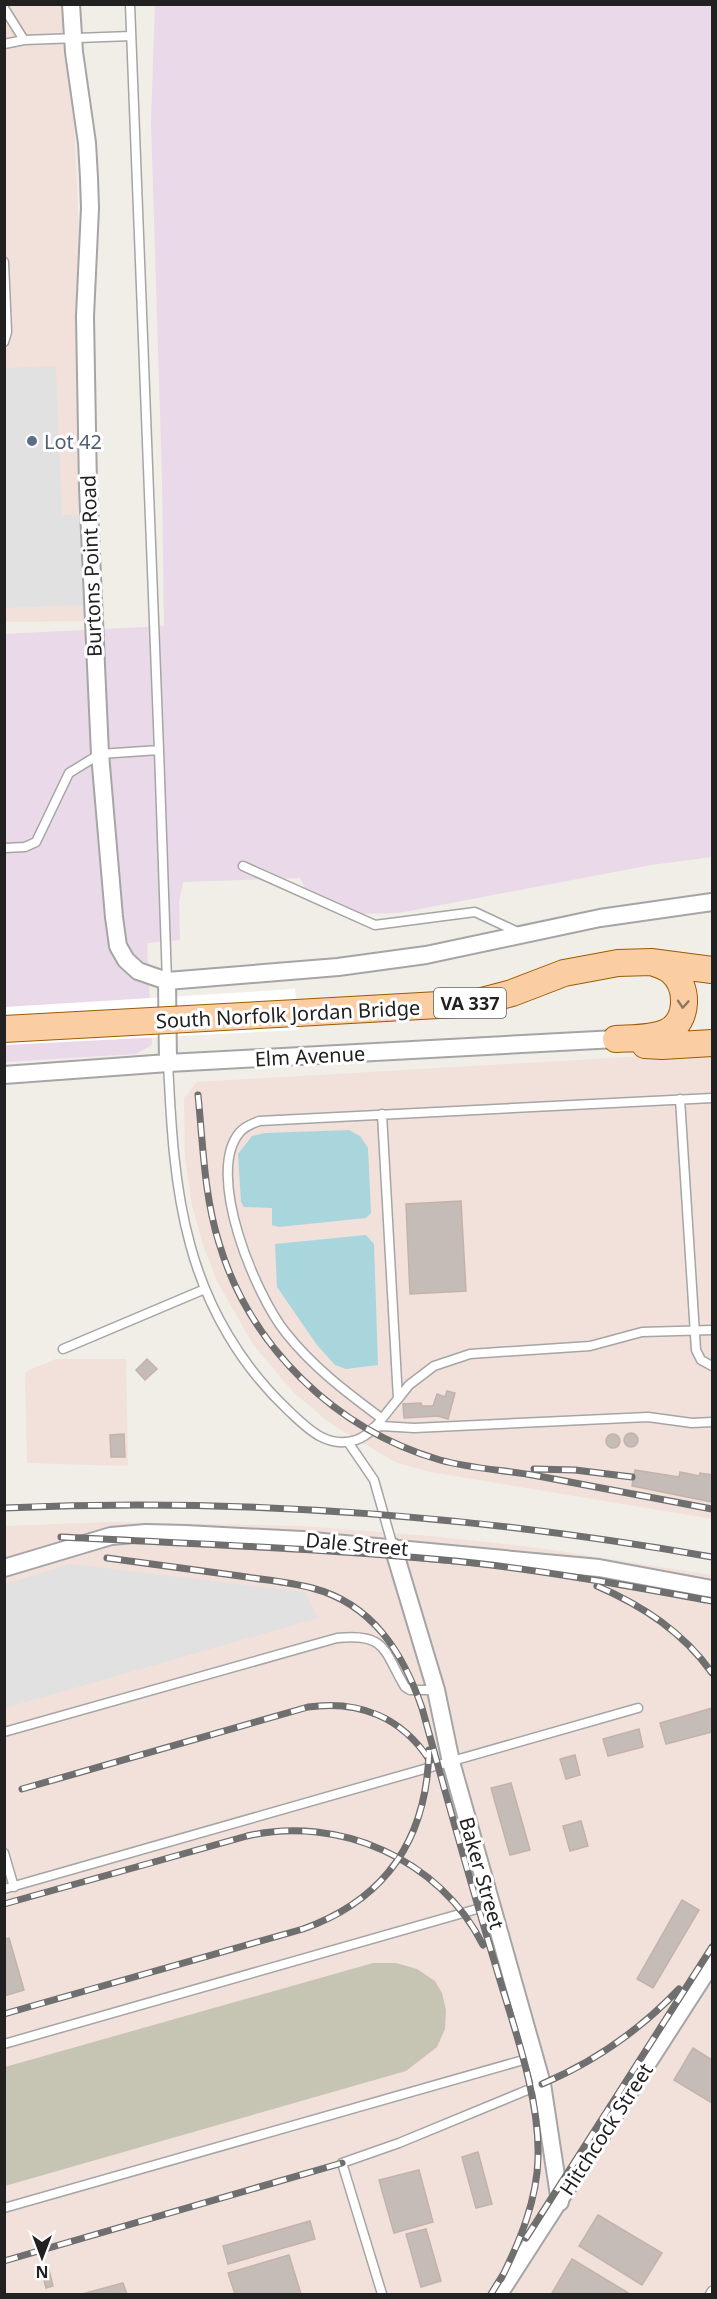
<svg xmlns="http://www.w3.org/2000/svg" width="717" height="2299" font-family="'Noto Sans',sans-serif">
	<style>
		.industrial { fill: #ead9e8 }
		.military { fill: #f2e0db }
		.construction { fill: #c6c4b3 }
		.parking { fill: #e1e1e1 }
		.water { fill: #a9d6dd }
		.pier { fill: #fff }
		.building { fill: #c6bcb7; stroke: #c2b3aa; stroke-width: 1.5 }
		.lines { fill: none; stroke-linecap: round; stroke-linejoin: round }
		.service-casing { stroke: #a5a5a5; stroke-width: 11 }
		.minor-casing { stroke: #a5a5a5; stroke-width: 20 }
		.primary-casing { stroke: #9b5b02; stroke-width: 28 }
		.service { stroke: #fff; stroke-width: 8 }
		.minor { stroke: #fff; stroke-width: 16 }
		.primary { stroke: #fbcda3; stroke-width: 26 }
		.rail-casing { stroke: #6f6f6f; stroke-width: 7 }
		.rail { stroke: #fff; stroke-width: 4.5; stroke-dasharray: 14; stroke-linecap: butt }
		.primary-bridge-casing { stroke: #9b5b02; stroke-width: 28; stroke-linecap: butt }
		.primary-bridge { stroke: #fbcda3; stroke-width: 26 }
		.oneway { stroke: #8e7762 }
		.service-dot { fill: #5c6f8a; stroke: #fff; stroke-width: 2 }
		.labels { text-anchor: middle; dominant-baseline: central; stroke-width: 6; stroke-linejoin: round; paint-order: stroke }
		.shield { fill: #fff; stroke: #646464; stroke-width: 1.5 }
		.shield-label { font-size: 18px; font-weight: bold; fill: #212121 }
		.service-label { font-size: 20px; fill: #4e5e75; stroke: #fff; text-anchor: start }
		.street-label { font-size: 20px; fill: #212121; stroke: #fff }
	</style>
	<rect width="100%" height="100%" fill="#f1ede7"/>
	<path class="industrial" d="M155 5H712V857L651 865 399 913 353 914 310 898 300 878 183 882 179 902 180 940 147 943 152 1045 136 1054 5 1062 4 634 164 626 162 477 151 122Z"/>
	<path class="military" d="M4 5H69L96 621 5 622Z
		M712 1052V1519L430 1472 395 1462 330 1423 294 1393 252 1343 217 1281 203 1245 192 1205 185 1158 184 1098 197 1082Z
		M56 1359H126L128 1466 27 1463 25 1372Z
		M109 1522 301 1526 442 1537 546 1549 712 1575V2294H5L4 1526Z"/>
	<path class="construction" d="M373 1963H396L417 1969 435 1981 442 1993 446 2010 445 2029 437 2047 406 2071 5 2186V2067Z"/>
	<path class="parking" d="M56 366 62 515H82L85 605 5 608 4 368Z
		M71 1564 305 1592 318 1618 5 1708V1584Z"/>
	<path class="water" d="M349 1130 360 1136 368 1148 371 1213 366 1218 279 1227 272 1225V1208L244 1207 241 1202 238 1154 252 1136 265 1133Z
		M366 1235 374 1244 378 1365 346 1369 335 1365 317 1345 277 1287 275 1244Z"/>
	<path class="pier" d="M295 989 299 1030 5 1045V1007Z"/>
	<path class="building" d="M461 1201 466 1291 410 1294 406 1204Z
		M147 1359 157 1369 145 1380 136 1370Z
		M447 1391 455 1393 448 1419 438 1416 404 1418 403 1404 421 1403 422 1406H433L437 1394 445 1397Z
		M624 1440a7 7 0 1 1 14 0a7 7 0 1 1-14 0Z
		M606 1441a7 7 0 1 1 14 0a7 7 0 1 1-14 0Z
		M124 1434 125 1457H111L110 1435Z
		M635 1470 679 1477 680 1472 699 1476 700 1473 712 1475V1502L632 1486Z
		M712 1708V1732L666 1744 660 1723Z
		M639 1729 643 1747 608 1756 603 1739Z
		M575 1755 580 1775 566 1779 560 1759Z
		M511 1783 530 1850 510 1855 491 1788Z
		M581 1821 588 1846 570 1851 563 1826Z
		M682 1900 699 1910 653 1988 637 1979Z
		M9 1938 24 1990 4 1996V1939Z
		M693 2048 712 2060V2103L674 2080Z
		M478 2152 492 2204 476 2208 462 2157Z
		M419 2170 433 2222 394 2233 379 2180Z
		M598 2215 662 2253 642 2285 579 2246Z
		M310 2221 315 2239 228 2264 223 2246Z
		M426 2229 441 2281 421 2287 406 2234Z
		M289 2255 301 2294H235L228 2273Z
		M572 2259 630 2294 552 2293Z
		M49 2270 53 2286 46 2288 42 2272Z
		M123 2283 127 2294H82Z"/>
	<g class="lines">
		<g class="service-casing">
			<path id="service" d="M4 8 24 40 131 36
				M4 44 24 40
				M4 262 7 332 4 342
				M159 750 167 981
				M4 848 25 847 36 842 69 773 100 754 159 750 130 4
				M243 866 375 925 475 912 520 933
				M168 1063C171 1124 174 1186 190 1244 207 1308 241 1366 289 1411 308 1429 327 1449 356 1440 374 1434 386 1412 398 1399L382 1114
				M680 1099 696 1350 701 1360 712 1366
				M63 1349 205 1289
				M398 1399 409 1385 434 1366 470 1354 590 1346 642 1332 712 1330
				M381 1418C346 1392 313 1367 286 1333 256 1296 204 1173 240 1132 245 1126 252 1124 259 1121L712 1098
				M373 1428 381 1426 414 1428 648 1417 692 1423 712 1422
				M348 1442 374 1480 393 1547
				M4 1732 337 1638C387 1633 383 1650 405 1687L410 1690H436
				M4 1853 14 1887
				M4 1889 638 1708
				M4 2044 491 1905
				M4 2208 534 2057
				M382 2294 342 2163 399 2143 542 2084
				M710 2294 712 2291"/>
		</g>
		<g class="minor-casing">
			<path id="minor" d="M71 4 74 52 87 143 89 178 90 208 85 316 88 488 100 754 114 917 118 946 126 960 138 971 167 981 168 1063
				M167 981 338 967 426 955 600 918 712 902
				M4 1075 168 1063 616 1039
				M393 1547 436 1690 451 1762 542 2084 560 2202
				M4 1568 111 1536 146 1533 185 1534 302 1540 599 1568 712 1589
				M499 2294 712 1963"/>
		</g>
		<g class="primary-casing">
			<path id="primary" d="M297 1013 474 1003 512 993 564 973 618 963 651 962 712 970
				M616 1039C632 1038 652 1039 667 1032 689 1021 689 986 671 971 666 967 660 965 654 963
				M645 1045 662 1046 712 1043"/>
		</g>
		<use href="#service" class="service"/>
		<use href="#minor" class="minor"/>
		<use href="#primary" class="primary"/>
		<g class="rail-casing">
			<path id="rail" d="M198 1095C203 1144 204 1195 219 1243 250 1347 336 1430 440 1460 472 1469 506 1470 538 1476 596 1487 654 1498 712 1509
				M534 1469 575 1470 632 1477
				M4 1508C241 1497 479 1516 712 1557
				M61 1537C199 1544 337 1549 474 1563 554 1572 634 1587 712 1601
				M107 1558C152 1564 196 1570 240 1576 264 1580 289 1582 312 1588 373 1604 403 1653 422 1708 446 1795 470 1881 496 1967 513 2025 540 2097 538 2158 537 2200 520 2241 501 2279
				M597 1586C643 1606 683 1632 712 1673
				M22 1789 308 1707C359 1700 402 1717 430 1761
				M4 1904 247 1836C339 1815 440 1859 483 1945
				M4 2014 303 1929C387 1899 427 1838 429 1750
				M542 2084C594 2062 640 2030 679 1989
				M526 2238 712 1947
				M4 2261 342 2163
				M491 2294 504 2273"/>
		</g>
		<use href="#rail" class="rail"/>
		<g class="primary-bridge-casing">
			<path id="primary-bridge" d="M4 1029 297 1013"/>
		</g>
		<use href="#primary-bridge" class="primary-bridge"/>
	</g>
	<defs><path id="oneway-chevron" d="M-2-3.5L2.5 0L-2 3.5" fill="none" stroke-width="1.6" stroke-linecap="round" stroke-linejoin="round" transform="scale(1.5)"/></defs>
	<use class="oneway" href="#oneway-chevron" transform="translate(683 1004) rotate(94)"/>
	<circle class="service-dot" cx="32" cy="441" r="6"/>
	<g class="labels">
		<rect class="shield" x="434" y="988" width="72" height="30" rx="4.5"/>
		<g class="shield-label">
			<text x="470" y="1003">VA 337</text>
		</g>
		<g class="service-label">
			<text x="44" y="441">Lot 42</text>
		</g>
		<g class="street-label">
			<text transform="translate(91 566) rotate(-92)">Burtons Point Road</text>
			<text transform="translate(288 1014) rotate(-3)">South Norfolk Jordan Bridge</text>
			<text transform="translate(310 1056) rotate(-3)">Elm Avenue</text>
			<text transform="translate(357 1544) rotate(5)">Dale Street</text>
			<text transform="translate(482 1873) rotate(74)">Baker Street</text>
			<text transform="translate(606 2129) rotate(-57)">Hitchcock Street</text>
		</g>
	</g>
	<rect width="717" height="2299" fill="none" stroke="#212121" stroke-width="12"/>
	<g transform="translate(42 2257) rotate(180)" stroke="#ffffff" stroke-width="4.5" paint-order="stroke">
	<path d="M0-4.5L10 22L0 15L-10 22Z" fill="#212121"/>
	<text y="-9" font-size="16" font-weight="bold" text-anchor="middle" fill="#212121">N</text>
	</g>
</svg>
